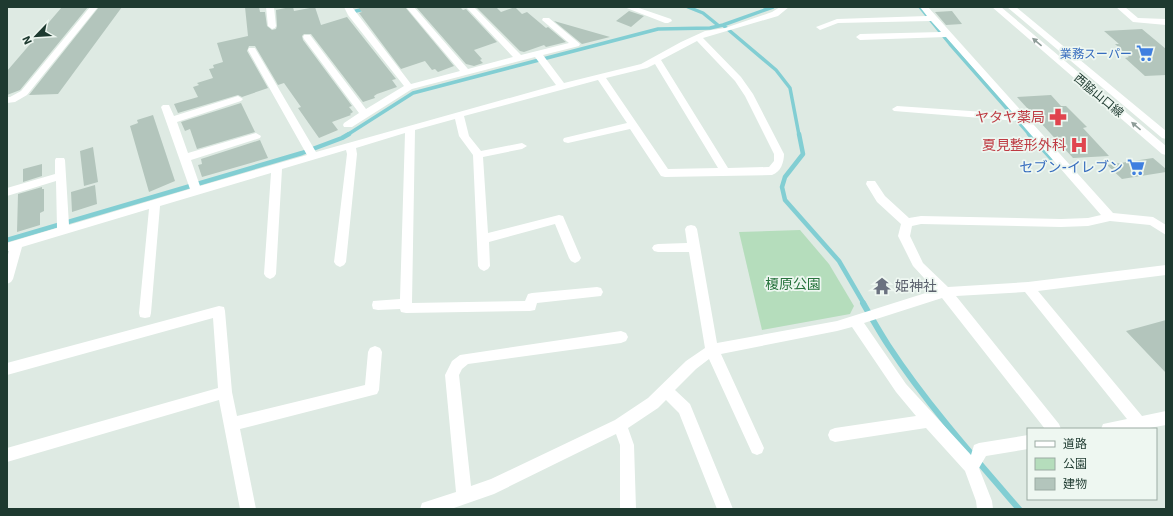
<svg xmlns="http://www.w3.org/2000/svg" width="1173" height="516" font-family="'IBM Plex Sans','Noto Sans JP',sans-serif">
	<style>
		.green { fill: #b5ddbc }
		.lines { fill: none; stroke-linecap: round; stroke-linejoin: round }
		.stream-far2 { stroke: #82ced3; stroke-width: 3.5 }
		.stream-far1 { stroke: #82ced3; stroke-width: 4.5 }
		.stream { stroke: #82ced3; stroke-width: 6 }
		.building { fill: #b3c5bc }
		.minor { fill: #fff; fill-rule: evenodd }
		.oneway { fill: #8e9c98 }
		.labels { text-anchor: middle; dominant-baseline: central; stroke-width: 3.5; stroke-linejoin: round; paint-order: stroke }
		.far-shop-label { font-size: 12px; fill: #366cbe; stroke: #eef7f1; text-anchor: end }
		.far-street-label { font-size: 12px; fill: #1e3a30; stroke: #eef7f1 }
		.health-label { font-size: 14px; fill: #be3a42; stroke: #eef7f1; text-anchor: end }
		.shop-label { font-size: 14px; fill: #366cbe; stroke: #eef7f1; text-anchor: end }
		.park-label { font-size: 14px; fill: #27733d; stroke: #eef7f1 }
		.worship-label { font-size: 14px; fill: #5b616d; stroke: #eef7f1; text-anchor: start }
	</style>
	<rect width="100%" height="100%" fill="#deeae3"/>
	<path class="green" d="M800 230 829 264 854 306 850 314 762 330 739 232Z"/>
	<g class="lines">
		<path class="stream-far2" d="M688 7 703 13 719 26
			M920 7 950 44 1030 135
			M356 11 373 7
			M724 26 776 70 790 88 799 135
			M347 135 413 93 658 29 710 28 723 25 773 7"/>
		<path class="stream-far1" d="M799 134 803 154 785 177 782 187 785 200 839 261 864 304
			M1029 134 1051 158
			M7 240 302 153 342 138 349 134"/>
		<path class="stream" d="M863 303C871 317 879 331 888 345 926 403 973 456 1019 509"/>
	</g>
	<path class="building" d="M62 7H88L20 90 7 95V71Z
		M99 7H122L58 94 29 95Z
		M245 7H259L260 12H265L267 26 272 30 276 29 277 26 276 10 290 7H293L294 11 315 7 321 25 347 17 396 79 392 80 397 87 377 94 374 96 375 98 363 102 311 34H304L302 36 303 40 352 106 349 107 353 112 350 114 351 115 332 122 338 130 319 138 298 108 301 107 284 83 278 85 255 46H249L247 51 268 88 242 97 238 95 178 113 174 104 198 97 193 87 199 85 197 83 213 78 209 69 214 68 213 65 223 62 217 43 248 36Z
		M358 7H405L454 66 438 72 435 69 432 70 425 61 401 69 359 13 362 12Z
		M416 7H460L463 10 466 9 497 42 474 50 482 59 480 60 483 63 474 66 466 64Z
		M476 7H496L501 12 515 7 522 14 527 12 546 28 548 27 566 42 546 47 544 45 524 52 520 51Z
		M629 11 644 16 631 27 616 21Z
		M952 11 962 24 946 25 935 12Z
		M554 21 610 37 582 44Z
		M1142 29 1166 49V75L1145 76 1125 58 1129 57 1115 44H1119L1104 31Z
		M1051 95 1061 106H1066L1087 127 1083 128 1109 156 1073 158 1017 97Z
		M241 103 255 132 197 149 190 129 185 131 181 122Z
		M153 115 175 181 149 192 130 126 138 123 137 120Z
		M260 140 268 158 202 177 198 165 202 164 201 159Z
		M93 147 98 182 84 186 80 151Z
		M1153 158 1166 169V172L1122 179 1107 165Z
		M42 164V176L23 182V169Z
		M95 185 97 204 72 212 71 192Z
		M42 187V189H44V211L40 213V225L17 232 18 194Z
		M1166 320V373L1126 331Z"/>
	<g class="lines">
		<path class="minor" d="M90 7H98L27 95 15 102 7 103V97H10L21 91Z
			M266 7H274L276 26 275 28 272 29 268 26Z
			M344 7H352L411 84 460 71 406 7H414L468 69 513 57 466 7H474L521 55 569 43 542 20 543 18H549L580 44 579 46 543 55 564 83 641 64 681 42 705 31 725 28 772 12 780 7H789L778 16 703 38 741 77 753 94 784 154C784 162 781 172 772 175L665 177 661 176 630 129 568 143 564 142 563 140 564 138 627 123 598 80 464 116 469 136 481 151 522 143 527 146 522 149 483 157 488 233 559 215 563 216 581 258 579 261 575 263 571 261 569 258 555 224 489 242 490 266 488 269 484 271 480 269 478 266 473 155 459 136 455 119 415 130 412 303 525 301 528 294 532 293 597 287 601 288 603 292 601 296 537 303 535 310 530 311 406 313 401 312 400 309 378 310 373 309 372 305 373 301 400 299 405 133 356 148 357 154 346 262 344 265 340 267 336 265 334 262 347 154 346 150 282 169 276 274 274 277 270 279 266 277 264 274 271 173 160 206 151 313 150 317 145 318 140 317 139 313 149 209 22 247 13 279 11 282 7 284V258L9 251H7V243L57 228 56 181 7 196V188L55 174V160L56 158H64L65 160 69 225 190 189 161 107 163 105H169L174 116 238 96 243 99 241 101 177 122 188 153 256 133 261 136 260 138 191 160 200 186 307 155 248 50 249 48H255L256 50 316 152 556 85 535 57 412 89 352 127H344L343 125 344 123 359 113 304 39 303 37 304 35H310L366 109 404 86 348 15ZM697 41 735 81 745 96 774 154V161L769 167 728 168 661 60ZM655 64 718 168 668 169 606 78 647 68Z
			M624 7H636L671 19 672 21 668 23H665Z
			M920 7H928L1113 213 1153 217 1166 225V235L1150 225 1110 221 1088 226 1061 227 921 224 912 226 910 236 923 263 948 287 1028 282 1166 265V275L1038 291 1142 416 1166 411V425L1144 429H1101L1103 424 1127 419 1025 292 956 296 1059 424 1061 429H1045L942 298 864 323 906 384 971 455 974 445 979 443 1028 435V449L986 456 979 468 992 501 993 509H977L976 501 965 471 926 428 835 442 830 440 828 435 830 430 835 428 916 416 896 392 852 327 837 331 721 354 764 448 762 453 757 455 752 453 709 359 696 369 675 390 690 404 733 509H717L679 413 666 400 658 408 628 428 634 445 636 509H620V445L616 434 494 494 451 509H420L422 503 456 492 445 375 452 361 460 355 621 331 626 333 628 337 626 341 621 343 468 364 462 369 459 375 471 486 491 479 615 420 648 398 686 361 705 348 689 252H658L654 251 652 248 654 245 658 244 687 243 685 229 687 226 691 225 695 226 697 229 717 343 837 321 935 290 913 266 898 236 901 224 877 202 866 184 867 181H875L885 196 909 218 921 216 1061 219 1088 218 1101 215 1019 121 894 111 892 109 897 106 1014 114 946 37 860 40 856 37 860 34 941 32 931 21 838 23 820 30 816 27 837 19 927 16Z
			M992 7H1001L1166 146V155L1162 154Z
			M1007 7H1016L1166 131V139L1162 138Z
			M1116 7H1125L1138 18 1166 19V25L1133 22Z
			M219 306 224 307 225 311 232 392 237 416 365 385 368 352 370 348 375 346 380 348 382 352 379 390 377 394 240 429 256 509H240L219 400 7 462V448L218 388 213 318 7 375V363Z"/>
	</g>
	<defs><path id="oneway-solid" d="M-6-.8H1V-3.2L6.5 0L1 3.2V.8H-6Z"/></defs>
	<g class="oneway">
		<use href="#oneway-solid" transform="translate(1037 42) rotate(-140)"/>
		<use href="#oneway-solid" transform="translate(1136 126) rotate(-140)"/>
	</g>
	<defs>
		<g id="supermarket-bare" transform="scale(1.38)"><path d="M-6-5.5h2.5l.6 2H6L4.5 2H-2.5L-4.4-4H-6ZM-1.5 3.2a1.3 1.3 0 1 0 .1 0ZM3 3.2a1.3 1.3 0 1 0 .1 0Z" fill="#3f7fe0" stroke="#eef7f1" stroke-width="2.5" paint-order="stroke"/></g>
		<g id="pharmacy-bare" transform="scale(1.38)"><path d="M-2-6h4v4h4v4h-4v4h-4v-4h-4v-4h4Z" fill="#e0444e" stroke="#eef7f1" stroke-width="2.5" paint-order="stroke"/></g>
		<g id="hospital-bare" transform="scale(1.38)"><path d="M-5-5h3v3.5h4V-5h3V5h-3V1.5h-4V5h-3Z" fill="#e0444e" stroke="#eef7f1" stroke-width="2.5" paint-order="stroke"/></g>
		<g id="temple-bare" transform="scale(1.38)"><path d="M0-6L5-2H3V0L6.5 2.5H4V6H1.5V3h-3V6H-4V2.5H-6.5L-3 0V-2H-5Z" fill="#6b7280" stroke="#eef7f1" stroke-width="2.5" paint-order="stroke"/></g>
	</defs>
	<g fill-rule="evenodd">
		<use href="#supermarket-bare" x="1145" y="53"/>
		<use href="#pharmacy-bare" x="1058" y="117"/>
		<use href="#hospital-bare" x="1079" y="145"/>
		<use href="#supermarket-bare" x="1136" y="167"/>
		<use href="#temple-bare" x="882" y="286"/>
	</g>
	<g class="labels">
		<g class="far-shop-label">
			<text x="1132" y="53">業務スーパー</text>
		</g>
		<g class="far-street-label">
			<text transform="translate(1099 95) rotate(40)">西脇山口線</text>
		</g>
		<g class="health-label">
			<text x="1045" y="117">ヤタヤ薬局</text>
			<text x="1066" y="145">夏見整形外科</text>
		</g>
		<g class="shop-label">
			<text x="1123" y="167">セブン-イレブン</text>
		</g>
		<g class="park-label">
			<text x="793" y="284">榎原公園</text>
		</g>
		<g class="worship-label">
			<text x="895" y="286">姫神社</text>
		</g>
	</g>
	<rect width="1173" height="516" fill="none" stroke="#1e3a30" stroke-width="16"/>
	<rect x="1027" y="428" width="130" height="72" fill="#eef7f1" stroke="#9baba4"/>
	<rect x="1035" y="441" width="20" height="6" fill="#ffffff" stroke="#9baba4"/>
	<text x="1063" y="448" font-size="12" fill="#1e3a30">道路</text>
	<rect x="1035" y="458" width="20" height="12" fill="#b5ddbc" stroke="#9baba4"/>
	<text x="1063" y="468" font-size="12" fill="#1e3a30">公園</text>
	<rect x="1035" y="478" width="20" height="12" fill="#b3c5bc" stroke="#9baba4"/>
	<text x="1063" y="488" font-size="12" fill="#1e3a30">建物</text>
	<g transform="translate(36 36) rotate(245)" stroke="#eef7f1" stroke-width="3" paint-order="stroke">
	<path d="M0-3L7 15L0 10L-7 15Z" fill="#1e3a30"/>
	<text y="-6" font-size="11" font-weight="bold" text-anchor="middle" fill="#1e3a30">N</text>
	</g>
</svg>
